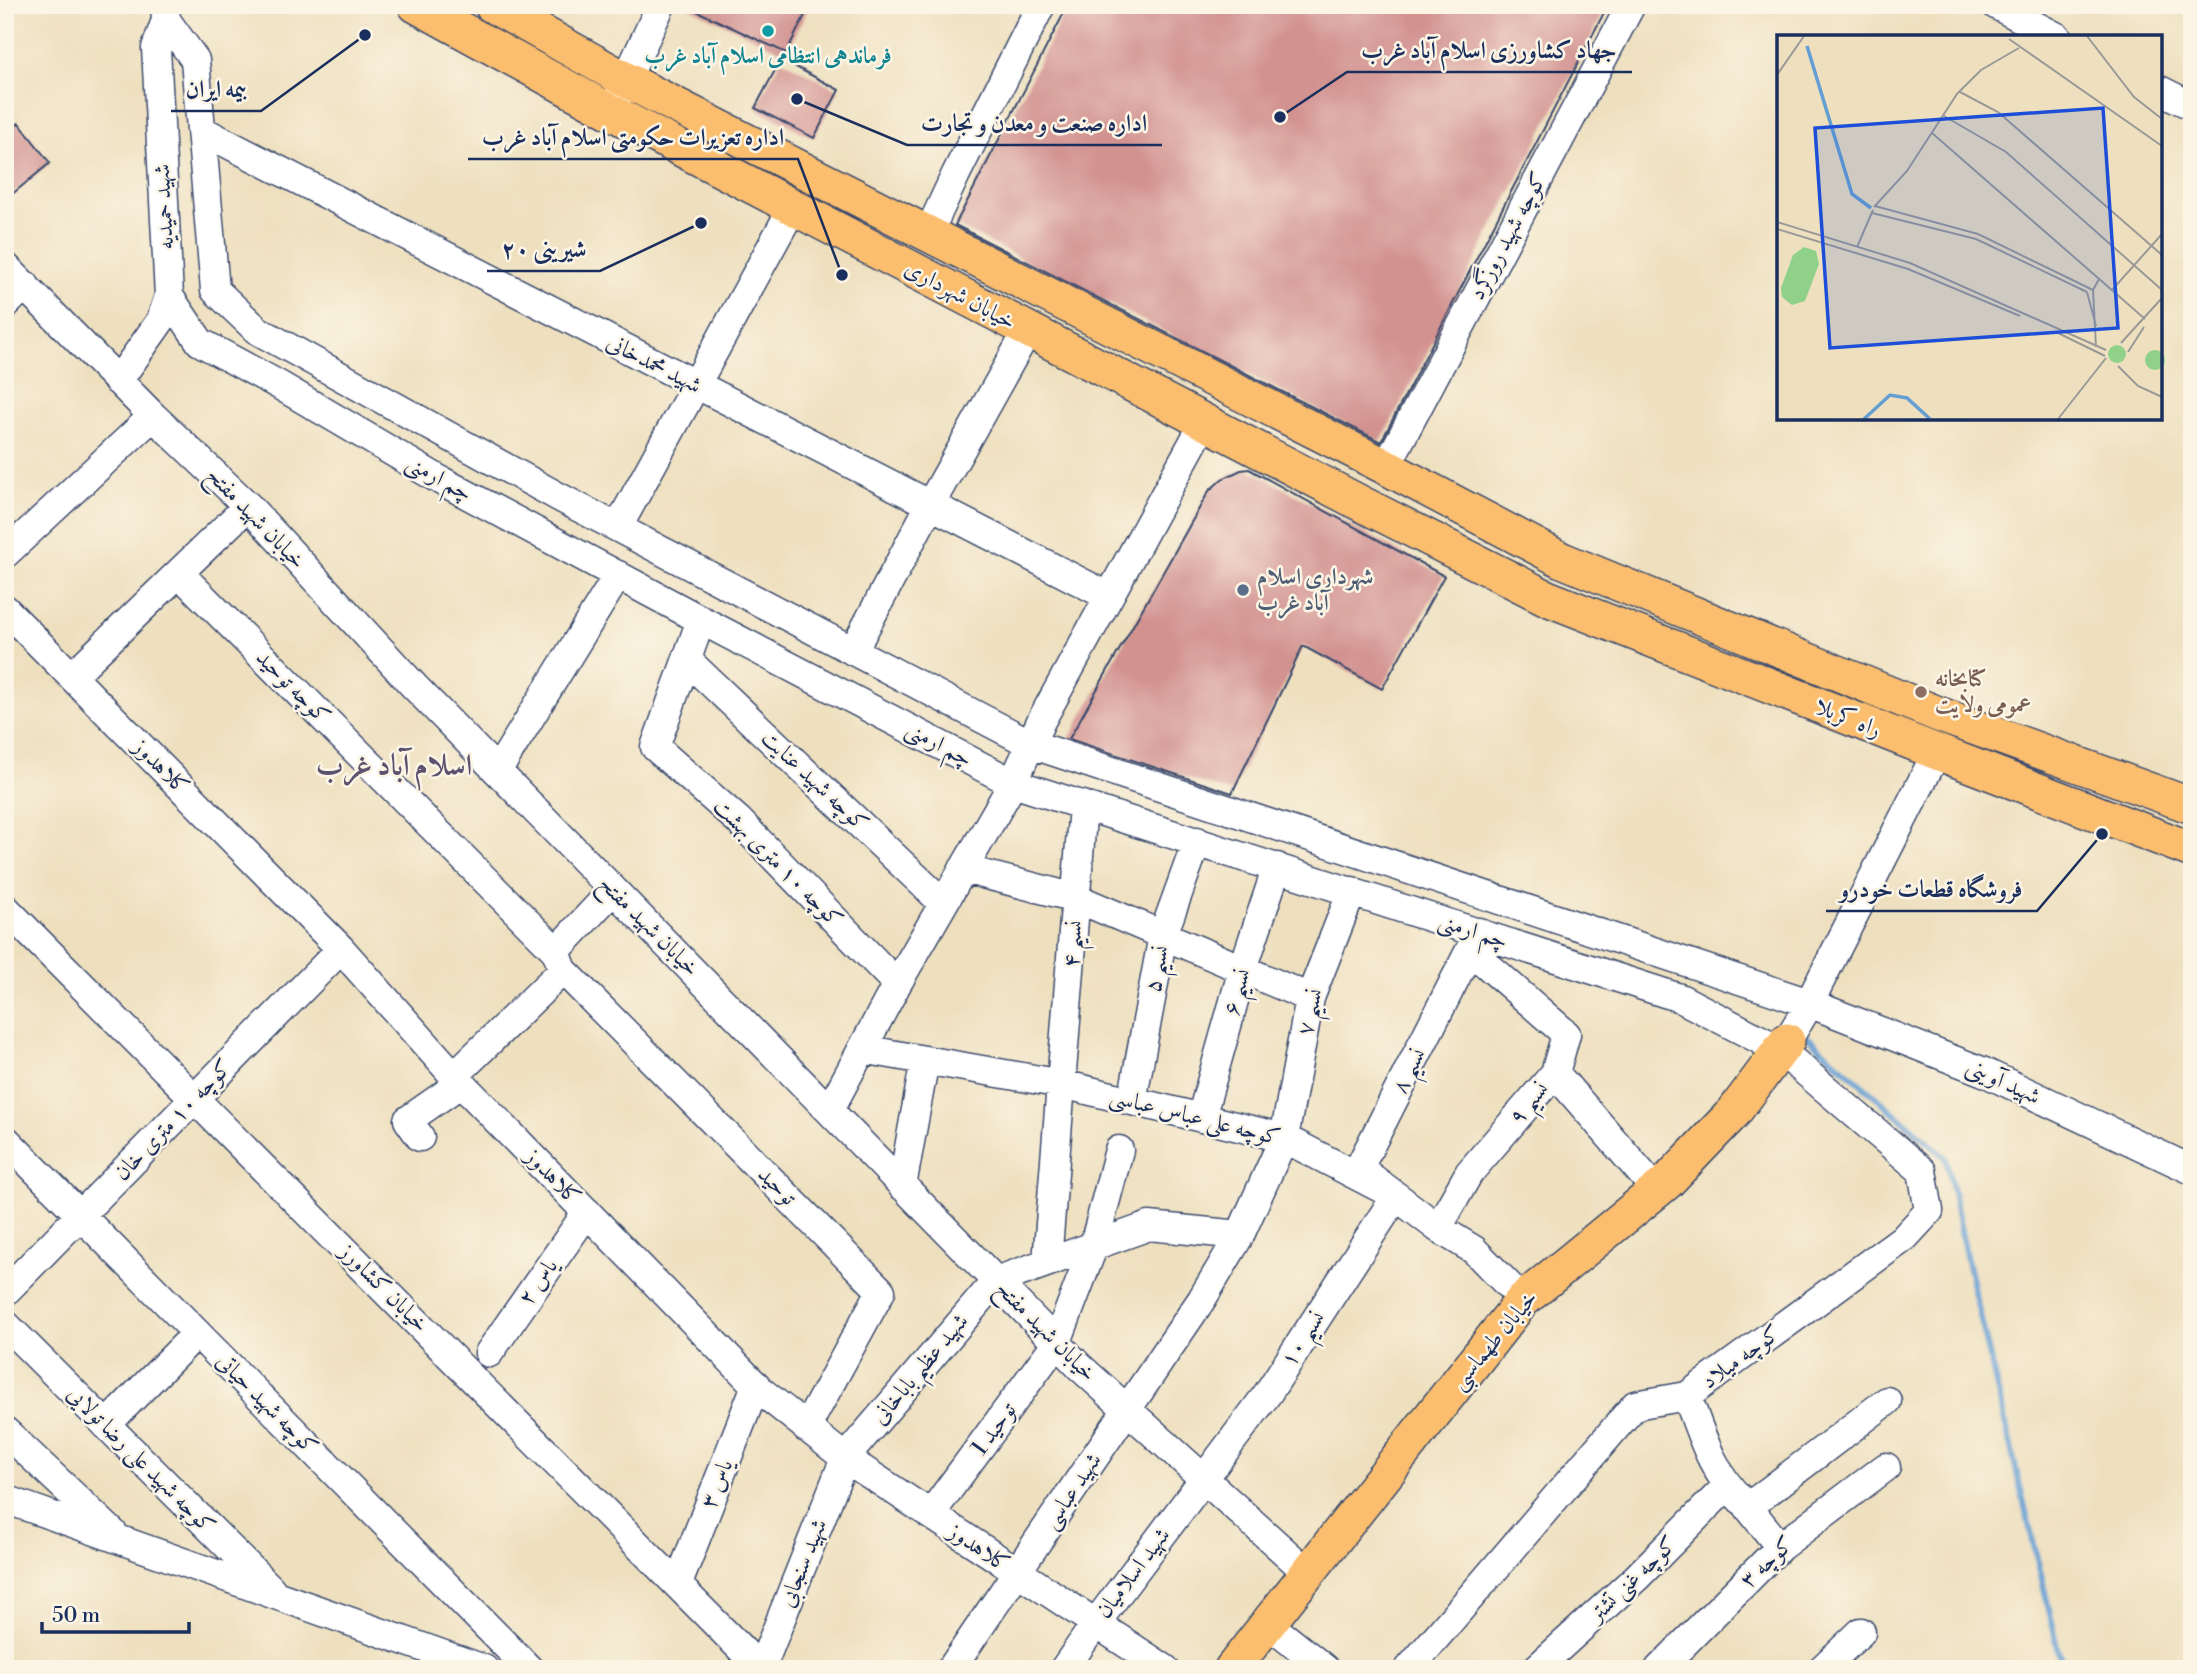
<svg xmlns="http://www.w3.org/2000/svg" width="2197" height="1674" font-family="'Libre Bodoni',Amiri,serif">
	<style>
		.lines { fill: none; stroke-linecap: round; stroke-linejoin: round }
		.stream { stroke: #649ed3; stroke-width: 6 }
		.building { fill: #d29290 }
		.minor-casing { stroke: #3b4a6d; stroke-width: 31 }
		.major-casing { stroke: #3b4a6d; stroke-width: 38 }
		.minor { stroke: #fff; stroke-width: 28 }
		.major { stroke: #fbbe6e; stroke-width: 35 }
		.culture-dot { fill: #0f9aa8; stroke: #fcf5e5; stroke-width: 2.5 }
		.service-dot { fill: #5c6f8a; stroke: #fcf5e5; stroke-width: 2.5 }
		.education-dot { fill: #8d6e63; stroke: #fcf5e5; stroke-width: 2.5 }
		.labels { text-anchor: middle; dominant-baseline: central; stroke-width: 5; stroke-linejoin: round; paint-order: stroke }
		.culture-label { font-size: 23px; font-weight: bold; fill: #0d838f; stroke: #fcf5e5 }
		.street-label { font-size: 23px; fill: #1b2f5e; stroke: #fcf5e5 }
		.service-label { font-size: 23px; font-weight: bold; fill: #4e5e75; stroke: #fcf5e5; text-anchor: start }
		.education-label { font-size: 23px; font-weight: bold; fill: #785e54; stroke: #fcf5e5; text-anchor: start }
		.district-label { font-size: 30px; font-weight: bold; fill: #5b5270; stroke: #fcf5e5 }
		.inset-river { fill: none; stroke: #649ed3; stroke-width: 3.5 }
		.inset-road { fill: none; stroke: #9a9998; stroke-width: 2 }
		.view { fill: #1d4ed8; fill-opacity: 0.15; stroke: #1d4ed8; stroke-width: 3.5 }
		.inset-edge { fill: none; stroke: #1b2f5e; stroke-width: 3.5 }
		.leader { fill: none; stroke: #1b2f5e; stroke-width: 2.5 }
		.callout-dot { fill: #1b2f5e; stroke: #fcf5e5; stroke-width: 2.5 }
		.callout-label { font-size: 24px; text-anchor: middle; font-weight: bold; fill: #1b2f5e; stroke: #fcf5e5; stroke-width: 5; stroke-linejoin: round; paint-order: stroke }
	</style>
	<rect width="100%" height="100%" fill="#fcf5e5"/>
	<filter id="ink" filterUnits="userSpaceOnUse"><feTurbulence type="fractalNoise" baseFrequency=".0143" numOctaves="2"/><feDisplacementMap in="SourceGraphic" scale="14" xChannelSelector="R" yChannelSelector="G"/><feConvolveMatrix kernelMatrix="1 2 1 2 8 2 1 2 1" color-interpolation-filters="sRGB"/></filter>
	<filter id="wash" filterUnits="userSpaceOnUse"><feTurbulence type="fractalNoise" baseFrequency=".00686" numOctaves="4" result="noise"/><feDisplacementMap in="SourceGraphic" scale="28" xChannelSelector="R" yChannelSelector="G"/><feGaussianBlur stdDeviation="1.57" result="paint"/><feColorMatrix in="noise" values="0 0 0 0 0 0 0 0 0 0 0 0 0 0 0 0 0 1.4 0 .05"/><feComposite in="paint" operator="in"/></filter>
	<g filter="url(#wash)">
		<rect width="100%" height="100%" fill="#eee0bf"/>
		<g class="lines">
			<path class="stream" d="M1803 1033 1946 1158 1966 1256 2063 1669"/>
		</g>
		<g id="blocks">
			<path class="building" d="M684 5H810L786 53Z
				M1068 5H1608L1381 442 955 225Z
				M781 59 839 90 814 138 755 108Z
				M19 123 50 163 5 200V135Z
				M1249 469 1444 576 1382 689 1303 646 1232 793 1069 739 1209 491 1222 479 1241 470Z"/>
		</g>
	</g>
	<g filter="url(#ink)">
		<use href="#blocks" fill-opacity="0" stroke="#3b4a6d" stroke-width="2"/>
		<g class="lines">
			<g class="minor-casing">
				<path id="minor" d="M1996 5 2057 37
					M166 20 195 60 215 290
					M2160 90 2192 106
					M611 112 661 5
					M201 130 1108 596
					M928 234 956 174 1041 5
					M5 266 153 416 248 506 414 686 1080 1367 1307 1572
					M215 290 257 330 557 496 1031 744 1809 1003 1984 1072 2192 1170
					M169 296 200 342 279 385 440 480 701 620 1013 783 1680 998 1780 1050 1922 1171 1929 1211 1905 1237 1687 1396 1635 1405 1409 1669
					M5 305 25 285
					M118 381 161 320 169 296 156 48 166 20 165 5
					M1386 467 1631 5
					M618 527 793 207
					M5 554 153 416
					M179 573 556 951
					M5 609 341 949 454 1076 761 1391 845 1458 1165 1669
					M701 620 655 747 739 821 897 984
					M853 651 930 505 1028 330
					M687 660 943 903
					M72 676 248 506
					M498 770 618 575
					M963 869 1076 898 1310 998
					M5 908 761 1669
					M1470 950 1566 1034 1555 1073
					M563 970 881 1291 806 1428
					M1787 1041 1804 1013 1937 752
					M862 1049 1062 1084 1284 1138 1396 1196 1438 1228 1474 1250 1523 1300
					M454 1076 563 970 556 951 613 890
					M1132 1101 1163 935 1197 841
					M830 1109 897 984 1013 783 1041 721 1205 421
					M1201 1118 1243 969 1277 867
					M420 1137 408 1120 461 1083
					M5 1139 529 1669
					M902 1186 925 1060
					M1438 1228 1469 1173 1555 1073 1657 1191
					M1047 1262 1083 805
					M5 1292 341 949
					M5 1324 271 1589
					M489 1353 587 1212
					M1687 1396C1701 1433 1712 1472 1741 1500
					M106 1425 197 1333
					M5 1431 113 1533
					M5 1499 484 1669
					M930 1515 1057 1342 1094 1245 1119 1150
					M1780 1547 1748 1507 1887 1401
					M678 1584 756 1385
					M1267 1623 1325 1669
					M761 1669 845 1458 996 1281 1149 1226 1240 1235
					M951 1669 1202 1299 1240 1235 1284 1138 1310 998 1352 891
					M1064 1669 1096 1623 1268 1393 1396 1196 1359 1168 1479 932
					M1536 1669 1637 1577 1727 1486
					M1659 1669 1780 1547 1886 1467
					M1822 1669 1861 1632"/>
			</g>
			<g class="major-casing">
				<path id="major" d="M416 5 611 112 1360 503 1547 598 1937 752 2192 850
					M492 5 626 80 1386 467 1562 560 1938 714 2192 806
					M1232 1669 1523 1300 1667 1182 1734 1112 1787 1041"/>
			</g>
			<use href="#minor" class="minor"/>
			<use href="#major" class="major"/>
		</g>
	</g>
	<circle class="culture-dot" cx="768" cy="31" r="7"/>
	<circle class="service-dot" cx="1243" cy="590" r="7"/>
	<circle class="education-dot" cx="1921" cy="692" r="7"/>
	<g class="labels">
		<g class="culture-label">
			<text x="768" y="56">فرماندهی انتظامی اسلام آباد غرب</text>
		</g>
		<g class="street-label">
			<text transform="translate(164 207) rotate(-93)">شهید حمیدیه</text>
			<text transform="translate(1508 236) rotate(-62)">کوچه شهید روزگرد</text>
			<text transform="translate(960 295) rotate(28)">خیابان شهرداری</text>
			<text transform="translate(654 364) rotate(27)">شهید محمدخانی</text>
			<text transform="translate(439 478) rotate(29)">چم ارمنی</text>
			<text transform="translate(256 518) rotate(46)">خیابان شهید مفتح</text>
			<text transform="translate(293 687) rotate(45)">کوچه توحید</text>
			<text transform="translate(1848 718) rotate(22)">راه کربلا</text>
			<text transform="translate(939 744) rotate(28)">چم ارمنی</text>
			<text transform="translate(161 767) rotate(45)">کلاهدوز</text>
			<text transform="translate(815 781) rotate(43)">کوچه شهید عنایت</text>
			<text transform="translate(778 863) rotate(45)">کوچه ۱۰ متری بهشت</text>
			<text transform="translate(649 926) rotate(45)">خیابان شهید مفتح</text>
			<text transform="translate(1473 931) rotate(18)">چم ارمنی</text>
			<text transform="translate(1073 944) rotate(-85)">نسیم ۴</text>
			<text transform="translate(1157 969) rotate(-79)">نسیم ۵</text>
			<text transform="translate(1237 992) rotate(-74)">نسیم ۶</text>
			<text transform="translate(1310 1012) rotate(-76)">نسیم ۷</text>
			<text transform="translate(1409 1071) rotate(-63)">نسیم ۸</text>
			<text transform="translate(2003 1082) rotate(24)">شهید آوینی</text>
			<text transform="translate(1529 1103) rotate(-50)">نسیم ۹</text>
			<text transform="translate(1195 1117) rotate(14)">کوچه علی عباس عباسی</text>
			<text transform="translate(173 1120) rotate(-46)">کوچه ۱۰ متری خان</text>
			<text transform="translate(553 1177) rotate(46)">کلاهدوز</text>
			<text transform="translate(777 1186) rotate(45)">توحید</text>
			<text transform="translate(538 1282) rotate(-55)">یاس ۲</text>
			<text transform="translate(384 1288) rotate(45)">خیابان کشاورز</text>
			<text transform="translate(1046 1331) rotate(45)">خیابان شهید مفتح</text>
			<text transform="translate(1303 1339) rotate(-57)">نسیم ۱۰</text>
			<text transform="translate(1494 1340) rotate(-50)">خیابان طهماسبی</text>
			<text transform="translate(1741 1357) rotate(-36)">کوچه میلاد</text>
			<text transform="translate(920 1369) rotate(-50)">شهید عظیم باباخانی</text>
			<text transform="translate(267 1404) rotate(45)">کوچه شهید حیاتی</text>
			<text transform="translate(994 1429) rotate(-54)">توحید 1</text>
			<text transform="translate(141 1460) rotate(45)">کوچه شهید علی رضا تولایی</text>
			<text transform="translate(717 1484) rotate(-68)">یاس ۳</text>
			<text transform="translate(1072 1491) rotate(-56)">شهید عباسی</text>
			<text transform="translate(979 1548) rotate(34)">کلاهدوز</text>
			<text transform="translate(1767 1562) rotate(-43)">کوچه ۳</text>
			<text transform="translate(803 1563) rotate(-68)">شهید سنجابی</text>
			<text transform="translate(1133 1573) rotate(-53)">شهید اسلامیان</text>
			<text transform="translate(1633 1579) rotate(-44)">کوچه غنی تشتر</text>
		</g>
		<g class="service-label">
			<text x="1257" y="577">شهرداری اسلام<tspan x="1257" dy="26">آباد غرب</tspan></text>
		</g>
		<g class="education-label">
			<text x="1935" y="679">کتابخانه<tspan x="1935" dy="26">عمومی ولایت</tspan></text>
		</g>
		<g class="district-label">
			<text x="394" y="766">اسلام آباد غرب</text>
		</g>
	</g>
	<g transform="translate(1777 35)">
		<rect width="385" height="385" fill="#eee0bf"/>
		<path d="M331 319a9 9 0 1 1 18 0a9 9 0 1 1-18 0Z" fill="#8fd188"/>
		<path d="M27 212 39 216 42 229 28 266 15 270 5 262 4 253 16 220ZM368 325a10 10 0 1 1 20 0a10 10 0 1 1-20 0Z" fill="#8fd188"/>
		<path class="inset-river" d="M30 11 75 159 94 173M87 384 113 360 130 363 153 384"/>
		<path class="inset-road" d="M310 1 357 62 385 84M232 4 385 111M0 40 27 1M183 57 221 77 385 220M167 81 229 117 385 255M155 98 368 284M98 171 201 199 316 255M97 172 130 136 180 59 204 35 242 13M95 178 199 204 310 257M0 187 133 228 329 315M0 194 131 234 243 281M80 212 96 175M335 255 385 199M310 257 319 291M279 297 328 321M344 308 385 263M319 312 316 255 322 244M351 317 367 292M341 331 361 351 385 362M281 384 329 323"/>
		<path class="view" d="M326 73 341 293 53 313 38 93Z"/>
		<rect width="385" height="385" class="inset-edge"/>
	</g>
	<path class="leader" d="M1280 117L1347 72H1632M365 35L261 111H171M797 99L907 145H1162M842 275L798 159H468M701 223L600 271H487M2102 834L2037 911H1826"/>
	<g class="callout-dot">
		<circle cx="1280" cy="117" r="7"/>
		<circle cx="365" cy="35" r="7"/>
		<circle cx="797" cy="99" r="7"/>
		<circle cx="842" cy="275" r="7"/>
		<circle cx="701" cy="223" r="7"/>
		<circle cx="2102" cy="834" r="7"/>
	</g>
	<g class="callout-label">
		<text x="1489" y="58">جهاد کشاورزی اسلام آباد غرب</text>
		<text x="216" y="97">بیمه ایران</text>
		<text x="1034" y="131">اداره صنعت و معدن و تجارت</text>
		<text x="633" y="145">اداره تعزیرات حکومتی اسلام آباد غرب</text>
		<text x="544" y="257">شیرینی ۲۰</text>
		<text x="1931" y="897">فروشگاه قطعات خودرو</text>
	</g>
	<rect width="2197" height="1674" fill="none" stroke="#fcf5e5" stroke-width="28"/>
	<path d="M42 1622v10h147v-10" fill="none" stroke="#1b2f5e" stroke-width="3.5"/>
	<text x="52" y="1622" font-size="21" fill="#1b2f5e" stroke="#fcf5e5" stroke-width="5" paint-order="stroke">50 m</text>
</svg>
